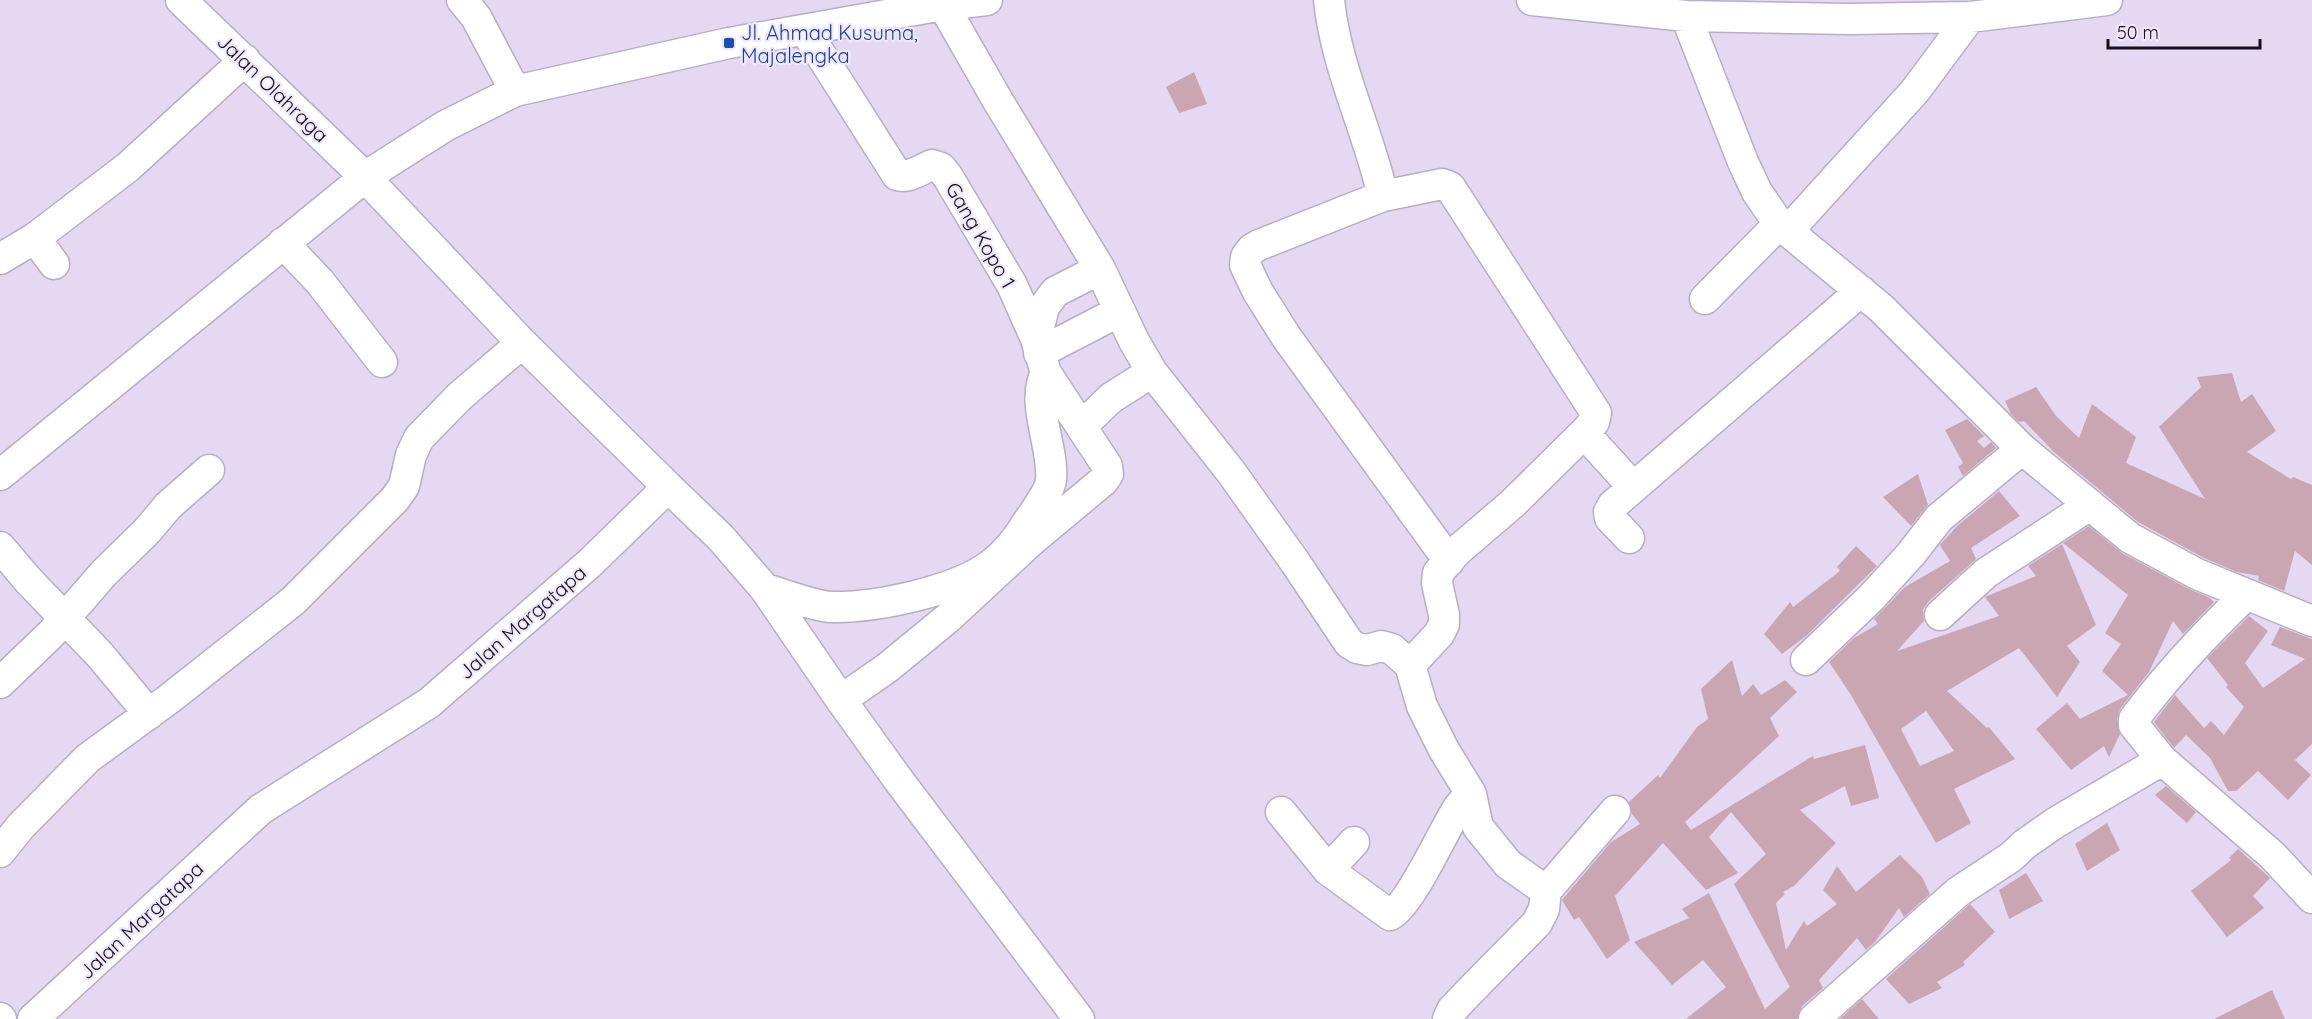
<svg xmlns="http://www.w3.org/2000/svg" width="2312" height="1019" font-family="Quicksand,sans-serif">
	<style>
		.building { fill: #caa6b3; fill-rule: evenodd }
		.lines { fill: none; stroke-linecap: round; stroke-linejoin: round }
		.minor-casing { stroke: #b8adc6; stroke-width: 33 }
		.minor { stroke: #fff; stroke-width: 30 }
		.transit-dot { fill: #1a4fb4; stroke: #f0e7fc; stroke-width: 2 }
		.labels { text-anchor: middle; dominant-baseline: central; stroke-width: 4.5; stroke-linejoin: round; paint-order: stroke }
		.transit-label { font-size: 20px; fill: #164399; stroke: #f0e7fc; text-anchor: start }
		.street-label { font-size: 20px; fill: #15111a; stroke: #f0e7fc }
	</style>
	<rect width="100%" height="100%" fill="#e4d8f3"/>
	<path class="building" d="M1194 72 1207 104 1179 113 1166 87Z
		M2232 373 2241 402 2252 394 2276 431 2247 452 2291 479 2293 477 2312 485V565L2295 551 2284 591 2258 580 2259 576 2237 572 2204 558 2138 522 2054 452 2024 421 2019 422 2011 414 2005 401 2036 387 2056 416 2079 438 2092 404 2136 437 2126 463 2205 499 2159 427 2201 387 2197 377Z
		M1967 419 1984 436 1977 441 1984 448 1991 442 1996 448 1963 476 1958 467 1963 463 1945 430Z
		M1918 474 1928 505 1911 526 1883 497Z
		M1999 491 2020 516 1971 548 1976 559 1928 602 1923 610 1924 621 1897 651 1999 616 1985 597 2036 576 2028 566 2062 544 2096 625 2067 646 2080 662 2057 697 2019 648 1947 691 1987 728 1989 727 2015 759 1954 789 1971 823 1936 843 1851 695 1829 662 1854 638 1878 624 1874 619 1905 587 1950 561 1940 545 1956 527ZM1926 711 1954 751 1920 766 1901 729Z
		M2089 526 2122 553 2189 589 2210 598 2214 602 2183 634 2173 621 2149 672 2120 709 2117 719 2120 734 2109 757 2104 746 2071 770 2036 729 2067 703 2080 719 2128 695 2102 671 2121 644 2105 633 2128 595 2063 543Z
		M1856 546 1877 566 1806 636 1782 654 1764 634 1790 602 1793 607 1840 571 1837 567Z
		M2249 616 2268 631 2245 663 2263 688 2305 659 2271 645 2280 627 2312 639V744L2295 760 2311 775 2288 800 2258 771 2236 791H2228L2210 758 2186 735 2174 748 2154 722 2175 695 2204 728 2211 721 2224 735 2244 707 2226 687 2228 685 2207 658Z
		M1732 660 1742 696 1753 684 1761 695 1785 680 1797 692 1770 718 1779 736 1685 822 1691 830 1813 756 1814 759 1865 745 1879 798 1851 806 1845 786 1800 810 1836 843 1794 886 1783 892 1785 894 1776 903 1786 950 1804 921 1807 926 1837 904 1823 890 1837 866 1856 892 1900 855 1922 877 1930 894 1904 917 1899 908 1875 942 1866 950 1857 938 1819 980 1823 988 1802 1006 1797 1019H1686L1726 987 1703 960 1672 985 1634 942 1689 918 1682 909 1709 893 1765 1009 1790 987 1734 884 1766 854 1731 812 1709 837 1738 873 1706 890 1663 843 1615 896 1630 940 1607 959 1579 917 1574 920 1562 900 1611 842 1640 824 1632 814 1629 802 1658 775 1660 778 1697 727 1708 719 1701 689Z
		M2166 786 2196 812 2187 823 2155 795Z
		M2107 823 2120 850 2087 871 2075 844Z
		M2238 849 2270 878 2253 896 2264 908 2227 937 2191 891 2231 860 2229 858Z
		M2026 873 2043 901 2009 919 1999 890Z
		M1970 904 1995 932 1963 962 1965 965 1937 982 1942 988 1909 1004 1886 979Z
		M2272 990 2285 1019H2214Z
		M1862 999 1879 1019H1840Z"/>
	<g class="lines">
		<g class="minor-casing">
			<path id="minor" d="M462 0 476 17 515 91
				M1329 0C1336 68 1368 130 1383 196
				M1532 0 1686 16 1851 19 1970 17 2107 0
				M943 5 998 101 1100 269 1134 341 1152 372 1231 472 1295 562 1349 643 1357 648 1367 650 1381 646 1392 649 1410 665 1422 706 1444 750 1471 794 1478 827 1508 864 1546 891
				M1686 16 1743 162 1757 192 1779 224 1881 308 2022 449 2130 538 2197 574 2312 621
				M805 30 897 175C909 179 921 169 932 165L941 168 948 177 1012 285 1036 339
				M1788 231 1915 91 1970 17
				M35 238 54 264
				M283 243 320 282 382 362
				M0 259 35 238 128 167 245 60
				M1705 299 1779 224
				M1039 353 1120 311
				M1082 426 1111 398 1152 372
				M1584 433 1633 487
				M0 475 365 177 445 126 515 91 729 43 943 5 987 0
				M668 487 721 538 765 589 841 700 897 778 1079 1019
				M1629 538 1610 518 1609 512 1613 505 1861 291
				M0 547 28 580 100 655 149 714
				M765 589C783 594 814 606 831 607 875 608 957 591 992 564 1006 553 1018 538 1027 523 1034 513 1050 491 1051 480 1054 446 1030 403 1046 373L1036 339 1044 307 1055 292 1100 269
				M2246 595C2205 634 2168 674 2134 719V725L2162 760 2272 855 2312 898
				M1940 615 1986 573 2090 505
				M1806 660 1871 598 1911 554 1939 518 2022 449
				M1410 665 1439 634 1444 624V615L1437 583 1438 573 1457 551 1512 504 1584 433 1594 422 1596 413 1450 187 1442 184 1383 196 1259 245 1252 249 1246 257 1245 265 1258 292 1287 338 1449 561
				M0 683 51 634 104 573 147 531 168 506 209 470
				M841 700 887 668 948 618 1031 541 1103 481 1108 474 1107 466 1046 373
				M1281 812 1328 870 1390 915C1410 906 1444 829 1458 808 1462 803 1466 798 1471 794
				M0 852 21 826 88 758 169 699 293 601 395 499 404 486 411 455 419 438 460 396 522 343
				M1328 870 1354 842
				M0 1018 1 1019
				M33 1019 261 809 429 703 590 563 668 487 522 343 365 177 181 0
				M1448 1019 1452 1010 1470 991 1537 923 1544 909 1546 891 1615 811
				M1814 1019 1958 892 2011 857 2025 844 2055 823 2162 760"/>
		</g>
		<use href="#minor" class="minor"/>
	</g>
	<rect class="transit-dot" x="723" y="37" width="12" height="12" rx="3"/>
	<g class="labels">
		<g class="transit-label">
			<text x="741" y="32">Jl. Ahmad Kusuma,<tspan x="741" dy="23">Majalengka</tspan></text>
		</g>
		<g class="street-label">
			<text transform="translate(273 88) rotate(44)">Jalan Olahraga</text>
			<text transform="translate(981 235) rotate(60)">Gang Kopo 1</text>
			<text transform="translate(522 622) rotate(-41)">Jalan Margatapa</text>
			<text transform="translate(141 920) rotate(-43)">Jalan Margatapa</text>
		</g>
	</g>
	<path d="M2108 39v9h152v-9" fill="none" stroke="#15111a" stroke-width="3"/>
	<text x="2117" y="39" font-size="18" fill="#15111a" stroke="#f0e7fc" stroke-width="4.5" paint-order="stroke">50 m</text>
</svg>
